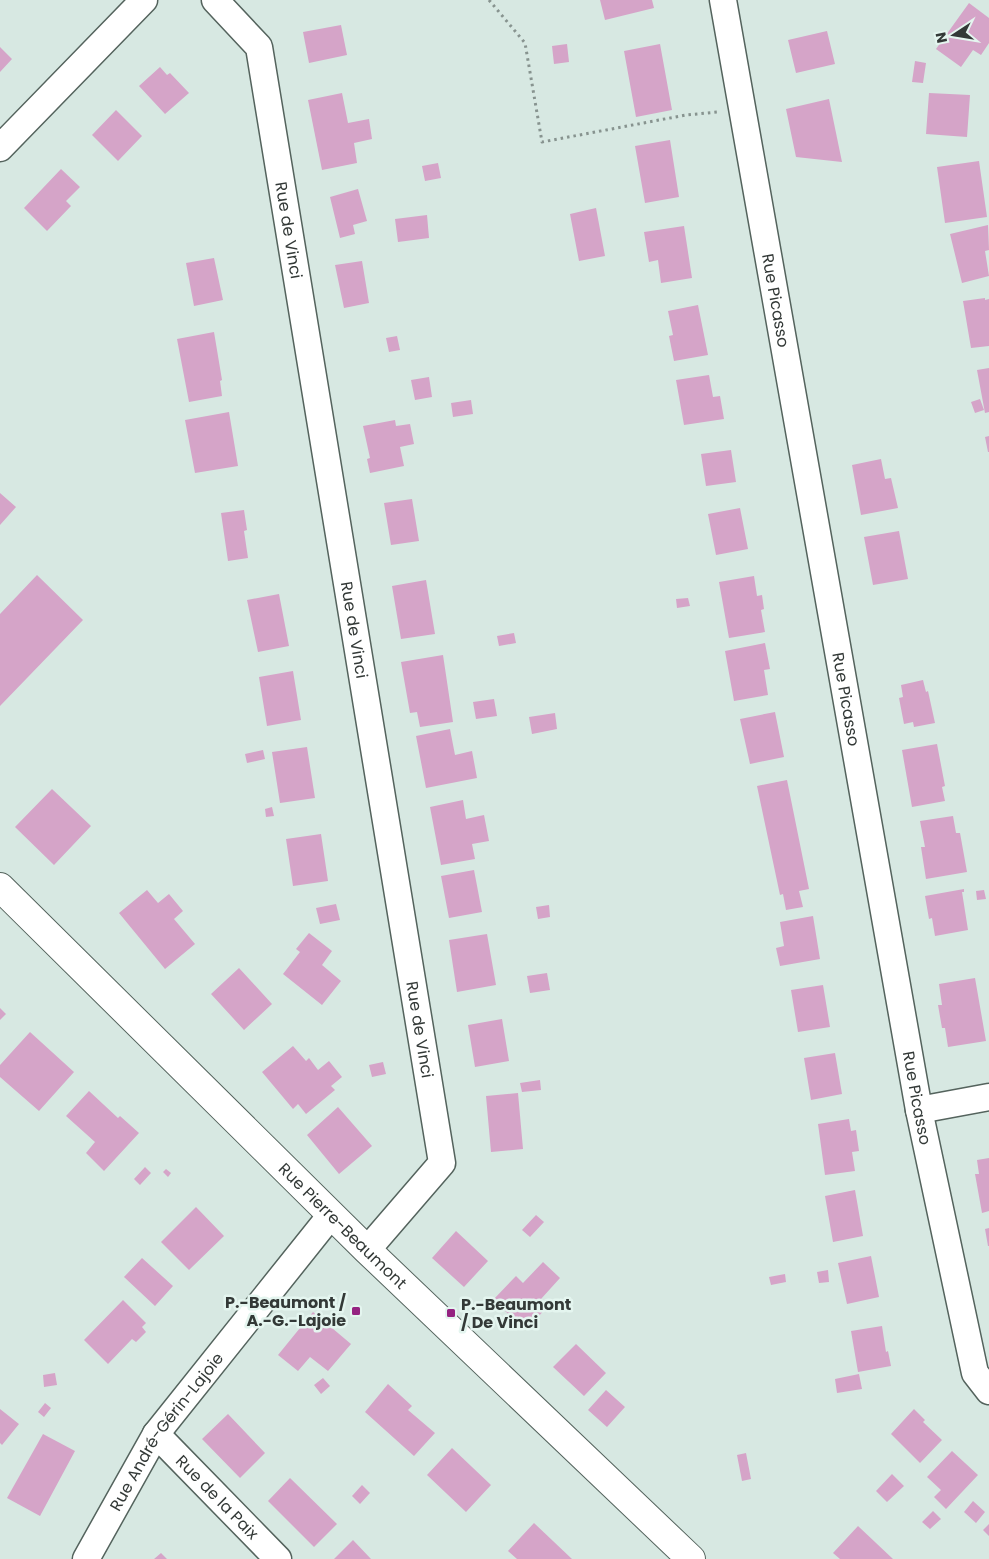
<svg xmlns="http://www.w3.org/2000/svg" width="989" height="1559" font-family="Poppins,sans-serif">
	<style>
		.building { fill: #d5a4c8 }
		.lines { fill: none; stroke-linecap: round; stroke-linejoin: round }
		.street-casing { stroke: #54635d; stroke-width: 29 }
		.secondary-casing { stroke: #54635d; stroke-width: 30 }
		.path { stroke: #87938f; stroke-width: 3; stroke-dasharray: 2.5 4; stroke-linecap: butt }
		.street { stroke: #fff; stroke-width: 26 }
		.secondary { stroke: #fff; stroke-width: 28 }
		.poi-dot { fill: #952381; stroke: #e4f5ef; stroke-width: 2 }
		.labels { text-anchor: middle; dominant-baseline: central; stroke-width: 5; stroke-linejoin: round; paint-order: stroke }
		.street-label { font-size: 16px; fill: #333937; stroke: #e4f5ef }
		.poi-label { font-size: 16px; font-weight: bold; fill: #333937; stroke: #e4f5ef; text-anchor: end }
	</style>
	<rect width="100%" height="100%" fill="#d7e8e2"/>
	<path class="building" d="M600 0H652L654 8 605 20Z
		M969 3 989 18V43L981 55 973 50 961 67 936 49Z
		M341 25 347 55 309 63 303 32Z
		M827 31 835 64 796 73 788 40Z
		M567 44 569 62 554 64 552 46Z
		M660 44 672 110 636 117 624 51Z
		M0 47 12 59 0 72Z
		M915 61 926 63 923 83 912 82Z
		M160 67 167 75 170 73 189 93 165 114 139 86Z
		M342 93 348 123 369 119 372 139 354 143 357 163 322 170 308 100Z
		M929 93 970 95 967 137 926 134Z
		M829 99 842 162 796 157 786 109Z
		M116 110 142 136 118 161 92 135Z
		M670 140 679 197 645 203 635 146Z
		M979 161 987 217 945 223 937 167Z
		M438 163 441 178 425 181 422 166Z
		M61 169 80 187 66 201 71 206 47 231 24 208Z
		M358 189 367 221 353 225 355 234 340 238 330 197Z
		M596 208 605 256 579 261 570 214Z
		M427 215 429 238 398 242 395 219Z
		M988 225 989 250 985 251 989 276 962 283 950 234Z
		M684 226 692 278 661 283 658 260 649 262 644 232Z
		M214 258 223 300 194 306 186 263Z
		M362 261 369 303 344 308 335 265Z
		M985 298V300L989 299V346L971 348 963 301Z
		M698 305 708 355 674 361 669 336 673 335 668 311Z
		M214 332 222 380 220 381 222 396 189 402 177 339Z
		M397 336 400 350 389 352 386 338Z
		M989 368V412L985 413 977 370Z
		M709 375 713 397 720 396 724 419 684 425 676 380Z
		M429 377 432 397 415 400 411 380Z
		M980 399 984 410 975 413 971 402Z
		M471 400 473 414 453 417 451 403Z
		M229 412 238 466 195 473 185 420Z
		M395 420 396 426 410 424 414 444 400 447 404 466 370 473 367 459 370 458 363 426Z
		M989 436V452H988L985 437Z
		M731 450 736 482 706 486 701 454Z
		M881 459 885 479 891 478 898 508 861 515 852 465Z
		M0 493 16 507 0 525Z
		M412 499 419 541 391 545 384 503Z
		M740 508 748 549 716 555 708 514Z
		M244 510 247 530 244 531 248 558 228 561 221 513Z
		M899 531 908 579 873 585 864 537Z
		M37 575 83 620 0 706V614Z
		M754 576 757 596 762 595 764 609 761 610 765 632 729 638 719 582Z
		M426 580 435 634 401 639 392 586Z
		M279 594 289 646 258 652 247 600Z
		M688 598 690 606 677 608 676 599Z
		M514 633 516 643 499 646 497 636Z
		M765 643 770 669 764 670 768 695 734 701 725 651Z
		M443 655 453 722 420 727 417 712 410 713 401 662Z
		M293 671 301 720 267 726 259 677Z
		M923 680 926 692 928 691 935 723 914 727 913 722 904 724 899 698 903 697 901 685Z
		M494 699 497 716 476 719 473 702Z
		M775 712 784 757 750 764 740 719Z
		M555 713 557 729 532 734 529 717Z
		M450 729 455 755 472 751 477 778 426 788 416 736Z
		M937 744 945 786 942 787 945 801 912 807 902 750Z
		M307 747 315 798 280 803 272 752Z
		M263 750 265 759 247 763 245 754Z
		M787 780 809 889 799 891 803 907 786 910 783 894 780 895 757 786Z
		M52 789 91 826 54 865 15 827Z
		M463 800 466 819 484 815 489 841 472 844 475 859 441 865 430 807Z
		M272 807 274 816 266 817 265 809Z
		M953 816 956 833H960L967 872 926 879 921 847H925L920 821Z
		M321 834 328 881 293 886 286 839Z
		M474 870 482 912 449 918 441 876Z
		M964 889V892H962L968 930 935 936 932 918 929 919 925 896Z
		M147 890 158 903 169 894 183 911 174 919 195 944 165 969 119 913Z
		M984 890 986 899 977 900 976 891Z
		M336 904 340 920 320 924 316 908Z
		M549 905 550 917 538 919 536 907Z
		M813 916 820 959 780 966 776 948 784 946 780 922Z
		M309 933 332 951 322 965 341 981 322 1005 283 974 300 952 296 949Z
		M487 934 496 985 457 992 449 940Z
		M239 968 272 1004 244 1030 211 994Z
		M547 973 550 990 530 993 527 976Z
		M975 978 986 1041 948 1047 945 1028H942L938 1005H942L939 984Z
		M823 985 830 1027 798 1032 791 990Z
		M0 1008 6 1014 0 1020Z
		M502 1019 509 1061 475 1067 468 1025Z
		M30 1032 74 1072 39 1111 0 1077V1065Z
		M293 1046 306 1061 309 1058 318 1070 329 1061 342 1077 331 1086 335 1090 306 1114 298 1104 293 1109 262 1072Z
		M835 1053 842 1094 811 1100 804 1058Z
		M383 1062 386 1074 372 1077 369 1065Z
		M540 1080 541 1090 522 1092 520 1083Z
		M89 1091 118 1118 120 1116 139 1133 104 1171 86 1153 95 1142 66 1116Z
		M518 1093 523 1149 491 1152 486 1096Z
		M338 1107 372 1146 339 1174 307 1135Z
		M849 1119 851 1131 856 1130 859 1151 852 1152 855 1171 825 1175 818 1124Z
		M989 1158V1211L982 1213 975 1174H979L977 1160Z
		M145 1167 151 1173 140 1185 134 1179Z
		M166 1169 171 1173 168 1177 163 1172Z
		M855 1190 863 1236 833 1242 825 1196Z
		M196 1207 224 1236 189 1270 161 1242Z
		M536 1215 544 1222 530 1237 522 1230Z
		M989 1228V1246H988L985 1229Z
		M456 1231 488 1261 464 1287 432 1258Z
		M871 1256 879 1297 847 1304 838 1263Z
		M142 1258 173 1286 155 1306 124 1277Z
		M543 1262 560 1278 541 1299 548 1306 526 1330 493 1300 516 1276 523 1283Z
		M828 1270 829 1282 819 1283 817 1272Z
		M785 1274 786 1282 771 1285 769 1277Z
		M123 1300 146 1323 142 1327 146 1332 136 1342 132 1339 108 1364 84 1340Z
		M313 1312 351 1344 328 1371 310 1357 298 1371 278 1355Z
		M882 1326 886 1352 888 1351 891 1366 858 1372 851 1331Z
		M576 1344 606 1373 584 1396 553 1367Z
		M55 1373 57 1385 44 1387 43 1375Z
		M859 1374 862 1389 837 1393 835 1379Z
		M323 1378 330 1386 321 1394 314 1385Z
		M388 1384 412 1406 408 1410 435 1433 414 1456 365 1412Z
		M606 1390 625 1407 607 1427 588 1410Z
		M45 1403 51 1408 44 1417 38 1412Z
		M0 1409 19 1424 2 1445 0 1443Z
		M914 1409 925 1420 923 1422 942 1440 920 1463 891 1434Z
		M228 1414 265 1453 240 1478 202 1439Z
		M43 1434 75 1451 40 1516 7 1498Z
		M452 1448 491 1485 466 1512 427 1475Z
		M952 1451 978 1475 946 1509 934 1497 941 1490 927 1477Z
		M746 1453 751 1479 742 1481 737 1455Z
		M892 1474 904 1486 887 1502 876 1491Z
		M290 1478 337 1524 314 1547 268 1501Z
		M362 1485 370 1493 360 1504 352 1496Z
		M973 1501 985 1512 976 1523 964 1512Z
		M933 1511 941 1519 930 1529 922 1522Z
		M534 1523 572 1559H517L508 1551Z
		M989 1524V1536L983 1530Z
		M858 1526 893 1559H840L833 1553Z
		M353 1540 371 1559H334Z
		M161 1553 167 1559H154Z"/>
	<g class="lines">
		<g class="street-casing">
			<g id="street">
				<path id="s1" d="M215 0 259 47 442 1163 367 1250"/>
				<path id="s2" d="M723 0 919 1110 975 1373 989 1391"/>
				<path d="M0 148 144 0"/>
				<path d="M919 1110 989 1097"/>
				<path id="s3" d="M156 1434 278 1559"/>
				<path id="s4" d="M86 1559 156 1434 331 1215"/>
			</g>
		</g>
		<g class="secondary-casing">
			<g id="secondary">
				<path id="s5" d="M0 887 367 1250 691 1559"/>
			</g>
		</g>
		<path class="path" d="M489 0 525 43 542 142 686 115 717 112"/>
		<use href="#street" class="street"/>
		<use href="#secondary" class="secondary"/>
	</g>
	<g class="poi-dot">
		<rect x="351" y="1306" width="10" height="10" rx="2.5"/>
		<rect x="446" y="1308" width="10" height="10" rx="2.5"/>
	</g>
	<g class="labels">
		<g class="street-label">
			<text stroke="none"><textPath href="#s1" startOffset="250">Rue de Vinci</textPath></text>
			<text stroke="none"><textPath href="#s2" startOffset="305">Rue Picasso</textPath></text>
			<text stroke="none"><textPath href="#s1" startOffset="655">Rue de Vinci</textPath></text>
			<text stroke="none"><textPath href="#s2" startOffset="710">Rue Picasso</textPath></text>
			<text stroke="none"><textPath href="#s1" startOffset="1060">Rue de Vinci</textPath></text>
			<text stroke="none"><textPath href="#s2" startOffset="1115">Rue Picasso</textPath></text>
			<text stroke="none"><textPath href="#s5" startOffset="482">Rue Pierre-Beaumont</textPath></text>
			<text stroke="none"><textPath href="#s4" startOffset="151">Rue André-Gérin-Lajoie</textPath></text>
			<text stroke="none"><textPath href="#s3" startOffset="88">Rue de la Paix</textPath></text>
		</g>
		<g class="poi-label">
			<text x="346" y="1302">P.-Beaumont /<tspan x="346" dy="18">A.-G.-Lajoie</tspan></text>
			<text x="461" y="1304" text-anchor="start">P.-Beaumont<tspan x="461" dy="18">/ De Vinci</tspan></text>
		</g>
	</g>
	<g transform="translate(954 35) rotate(258)" stroke="#e4f5ef" stroke-width="4" paint-order="stroke">
	<path d="M0-4L9 19L0 12L-9 19Z" fill="#333937"/>
	<text y="-8" font-size="14" font-weight="bold" text-anchor="middle" fill="#333937">N</text>
	</g>
</svg>
